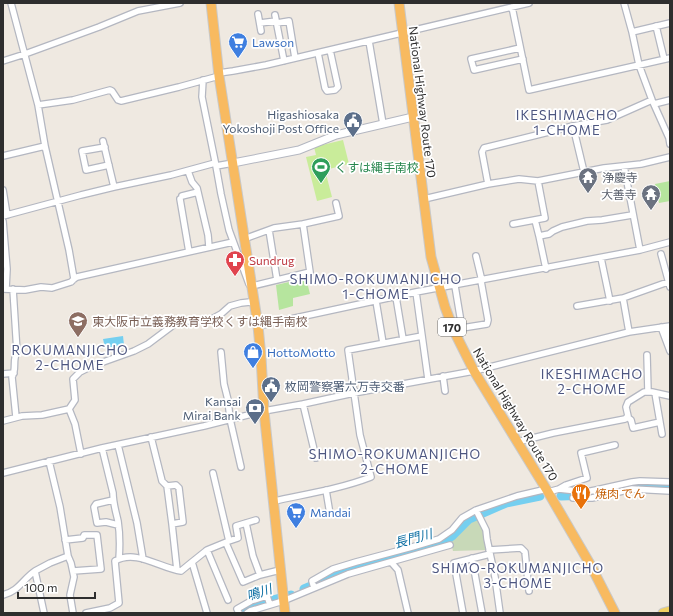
<svg xmlns="http://www.w3.org/2000/svg" width="673" height="616" font-family="Commissioner,'Noto Sans JP',sans-serif">
	<style>
		.green { fill: #b6e59e }
		.cemetery { fill: #c8d9b8 }
		.pitch { fill: #c9ec9a }
		.water { fill: #75cff0 }
		.lines { fill: none; stroke-linecap: round; stroke-linejoin: round }
		.river { stroke: #75cff0; stroke-width: 9 }
		.minor-casing { stroke: #b4b7c1; stroke-width: 8 }
		.tertiary-casing { stroke: #b4b7c1; stroke-width: 9 }
		.primary-casing { stroke: #c9c9c9; stroke-width: 11 }
		.trunk-casing { stroke: #c9c9c9; stroke-width: 11 }
		.minor { stroke: #fff; stroke-width: 5.5 }
		.tertiary { stroke: #fff; stroke-width: 7 }
		.primary { stroke: #f2d163; stroke-width: 9 }
		.trunk { stroke: #f8ba60; stroke-width: 9 }
		.labels { text-anchor: middle; dominant-baseline: central; stroke-width: 3.5; stroke-linejoin: round; paint-order: stroke }
		.shield { fill: #fff; stroke: #6d6d6d; stroke-width: 1 }
		.shield-label { font-size: 11px; font-weight: bold; fill: #2e2e2e }
		.shop-label { font-size: 12px; fill: #366cbe; stroke: #fff; text-anchor: start }
		.street-label { font-size: 12px; fill: #2e2e2e; stroke: #fff }
		.service-label { font-size: 12px; fill: #4e5e75; stroke: #fff; text-anchor: end }
		.leisure-label { font-size: 12px; fill: #27864d; stroke: #fff; text-anchor: start }
		.worship-label { font-size: 12px; fill: #5b616d; stroke: #fff; text-anchor: start }
		.health-label { font-size: 12px; fill: #be3a42; stroke: #fff; text-anchor: start }
		.education-label { font-size: 12px; fill: #785e54; stroke: #fff; text-anchor: start }
		.food-label { font-size: 12px; fill: #c56008; stroke: #fff; text-anchor: start }
		.neighbourhood-label { font-size: 13px; letter-spacing: 1px; fill: #4d5680; stroke: #fff }
		.water-label { font-size: 13px; font-style: italic; fill: #0d6fa3; stroke: #fff }
	</style>
	<rect width="100%" height="100%" fill="#efe9e1"/>
	<path class="green" d="M670 181V201L659 203 655 184Z
		M306 278 310 294 293 298V306L279 310 276 285Z"/>
	<path class="cemetery" d="M478 518 483 528 487 550 453 551 451 542 474 520Z"/>
	<path class="pitch" d="M343 140 349 164 325 170 332 197 317 201 306 157 316 155 314 147Z"/>
	<path class="water" d="M123 336 124 345 105 348 103 339Z"/>
	<g class="lines">
		<path class="river" d="M561 496 590 495 634 485 670 486
			M304 589 366 563 439 546 452 536 469 519 506 503 540 496
			M239 613 255 605 291 595"/>
		<g class="minor-casing">
			<path id="minor" d="M11 3 38 105
				M624 3 632 32 639 65 652 100 669 138 670 144
				M512 7 529 90 670 58
				M258 14 261 31
				M275 15 284 61
				M260 23 276 21
				M277 23 289 21 295 58
				M656 26 664 59
				M632 32 670 23
				M369 41 383 124
				M520 48 471 59 474 70 523 59
				M318 53 325 88 327 91 335 90 338 87 330 50
				M3 61 25 54 99 27 138 11 180 3
				M219 73 233 71 266 65 529 3
				M203 80 202 97 216 166 221 194 229 230 249 284
				M654 104 670 100
				M573 126 584 172
				M103 141 114 187
				M105 147 82 151 86 170 109 165
				M3 156 45 146
				M216 166 233 163
				M624 166 640 250
				M188 171 192 182 197 188 208 235 209 247
				M488 184 482 152 484 148 573 126 607 120 652 100
				M3 190 7 215
				M182 196 198 192
				M180 199 189 252
				M424 199 488 184 519 179 538 181 604 168 641 164 670 157
				M3 216 81 195 114 187 171 175 215 163
				M535 220 539 236
				M3 221 7 269 6 289
				M513 224 545 218 538 181
				M269 230 277 280
				M244 239 274 228 303 224
				M661 254 670 287
				M476 256 482 281
				M601 258 610 301
				M546 269 539 236 549 234 553 231 562 227 587 221 602 220 632 215
				M74 279 69 250 45 146 38 105 73 100 110 90 112 91 118 100 121 101 179 87 219 76
				M252 286 310 272 303 224 339 216 336 203
				M455 286 462 328
				M3 289 25 290 41 287 52 288 71 282 74 279 77 277 233 242
				M13 289 17 352C12 360 17 369 12 377L16 417
				M416 292 428 379
				M396 297 403 339
				M623 298 629 332
				M376 301 383 343
				M577 306 623 298 668 282
				M258 326 416 292 640 250 670 242
				M661 327 670 351
				M665 327 670 337
				M454 331 462 328 487 324 488 320 481 281
				M221 352 224 384 228 400 230 419 241 467
				M647 355 648 392
				M3 374 14 373
				M443 376 445 391
				M655 393 662 434
				M303 404 316 458
				M69 409 75 424 81 454
				M627 417 631 420 633 428 660 422
				M3 421 22 416 42 415 69 409 75 400 73 379 80 372 92 366 134 351 148 344 176 323 183 321H197L210 320 221 314 230 306 241 303 250 302 255 304
				M151 437 162 481 167 486 172 524 177 570
				M517 442 553 433 625 419 628 416 626 407 628 402 644 392H652L670 396
				M118 445 137 523 143 559
				M102 448 113 493C113 503 116 512 118 521 120 534 120 546 119 559
				M3 473 102 448 204 426 264 411 303 404 354 393 474 371 629 332 670 326
				M167 486 176 485 179 488 183 522 172 524
				M559 489 586 492 596 490 632 482 640 481 670 482
				M326 490 330 514
				M548 492 559 489 566 485 587 478 581 453 615 445
				M573 498H592L632 489 670 491
				M113 500 96 504 94 507 97 523 106 522 118 525
				M274 501C306 494 340 489 371 477L360 435 348 350 422 336
				M476 510 486 530 487 539 495 577 500 613
				M246 523 253 556 260 575
				M65 540 83 538 84 535H97L101 569 73 571
				M229 541 238 538 236 526 256 520
				M226 543 243 582 260 575 280 570
				M207 550 228 600
				M489 550 521 548 525 552 529 591
				M68 556 71 563 74 577 70 595 73 613
				M472 558 482 613
				M192 562 207 550 229 541 213 473
				M391 562 398 570 408 613
				M35 571 50 563 68 556 60 507 49 461
				M314 588 312 581 333 569 356 562 412 547 439 539 452 530 462 518 476 510 517 496 547 489
				M3 595C19 591 22 580 35 571L44 613
				M86 613 110 608 119 603 115 561C136 549 160 568 181 571L192 562 207 613
				M239 613 237 609 251 601 267 596 270 605
				M247 613 250 611 283 601 348 574 450 545
				M463 613 454 563 490 554"/>
		</g>
		<g class="tertiary-casing">
			<path id="tertiary" d="M233 163 299 150 336 135 413 117"/>
		</g>
		<g class="primary-casing">
			<path id="primary" d="M663 613 670 611"/>
		</g>
		<g class="trunk-casing">
			<path id="trunk" d="M211 3 219 76 258 326 261 357 264 411 285 613
				M399 3 431 257 445 307 454 331 474 371 548 492 590 564 615 613"/>
		</g>
		<use href="#minor" class="minor"/>
		<use href="#tertiary" class="tertiary"/>
		<use href="#primary" class="primary"/>
		<use href="#trunk" class="trunk"/>
	</g>
	<defs>
		<g id="supermarket-pin" transform="scale(1)"><path d="M0 17L-7.5 6A9.5 9.5 0 1 1 7.5 6Z" fill="#3f7fe0" stroke="#fff"/><path d="M-6-5.5h2.5l.6 2H6L4.5 2H-2.5L-4.4-4H-6ZM-1.5 3.2a1.3 1.3 0 1 0 .1 0ZM3 3.2a1.3 1.3 0 1 0 .1 0Z" fill="#fff"/></g>
		<g id="civic-pin" transform="scale(1)"><path d="M0 17L-7.5 6A9.5 9.5 0 1 1 7.5 6Z" fill="#5c6f8a" stroke="#fff"/><path d="M-.6-6.5H3V-4.5H.6V-3L4-1V1h2V6H-6V1h2V-1L-.6-3ZM-1.2 2.5V6h2.4V2.5Z" fill="#fff"/></g>
		<g id="stadium-pin" transform="scale(1)"><path d="M0 17L-7.5 6A9.5 9.5 0 1 1 7.5 6Z" fill="#2e9e5b" stroke="#fff"/><path d="M0-5a6.5 5 0 1 0 0 10a6.5 5 0 1 0 0-10ZM-3.5-1.8h7v3.6h-7Z" fill="#fff"/></g>
		<g id="temple-pin" transform="scale(1)"><path d="M0 17L-7.5 6A9.5 9.5 0 1 1 7.5 6Z" fill="#6b7280" stroke="#fff"/><path d="M0-6L5-2H3V0L6.5 2.5H4V6H1.5V3h-3V6H-4V2.5H-6.5L-3 0V-2H-5Z" fill="#fff"/></g>
		<g id="pharmacy-pin" transform="scale(1)"><path d="M0 17L-7.5 6A9.5 9.5 0 1 1 7.5 6Z" fill="#e0444e" stroke="#fff"/><path d="M-2-6h4v4h4v4h-4v4h-4v-4h-4v-4h4Z" fill="#fff"/></g>
		<g id="school-pin" transform="scale(1)"><path d="M0 17L-7.5 6A9.5 9.5 0 1 1 7.5 6Z" fill="#8d6e63" stroke="#fff"/><path d="M0-5L7-2L0 1L-7-2ZM-4 1L0 2.5L4 1V4Q0 6-4 4Z" fill="#fff"/></g>
		<g id="shop-pin" transform="scale(1)"><path d="M0 17L-7.5 6A9.5 9.5 0 1 1 7.5 6Z" fill="#3f7fe0" stroke="#fff"/><path d="M-5-2.5h2.3a2.7 3.5 0 0 1 5.4 0H5L5.5 6h-11ZM-1.5-2.5h3a1.5 2.3 0 0 0-3 0Z" fill="#fff"/></g>
		<g id="bank-pin" transform="scale(1)"><path d="M0 17L-7.5 6A9.5 9.5 0 1 1 7.5 6Z" fill="#5c6f8a" stroke="#fff"/><path d="M-6-4H6V4H-6ZM0-2.3a2.3 2.3 0 1 0 0 4.6a2.3 2.3 0 1 0 0-4.6Z" fill="#fff"/></g>
		<g id="restaurant-pin" transform="scale(1)"><path d="M0 17L-7.5 6A9.5 9.5 0 1 1 7.5 6Z" fill="#e8710a" stroke="#fff"/><path d="M-5-6h1v4h1v-4h1v4h1v-4h1v5L-1.5 .5V6h-2V.5L-5-1ZM5-6V6H3V1.5H1.5Q1.5-4 5-6Z" fill="#fff"/></g>
	</defs>
	<g fill-rule="evenodd">
		<use href="#supermarket-pin" x="238" y="42"/>
		<use href="#civic-pin" x="353" y="121"/>
		<use href="#stadium-pin" x="321" y="167"/>
		<use href="#temple-pin" x="588" y="177"/>
		<use href="#temple-pin" x="651" y="194"/>
		<use href="#pharmacy-pin" x="235" y="260"/>
		<use href="#school-pin" x="78" y="321"/>
		<use href="#shop-pin" x="253" y="352"/>
		<use href="#civic-pin" x="271" y="386"/>
		<use href="#bank-pin" x="255" y="408"/>
		<use href="#restaurant-pin" x="581" y="493"/>
		<use href="#supermarket-pin" x="296" y="512"/>
	</g>
	<g class="labels">
		<rect class="shield" x="438" y="318" width="28" height="18" rx="3"/>
		<g class="shield-label">
			<text x="452" y="327">170</text>
		</g>
		<g class="shop-label">
			<text x="252" y="42">Lawson</text>
			<text x="267" y="352">HottoMotto</text>
			<text x="310" y="512">Mandai</text>
		</g>
		<g class="street-label">
			<text transform="translate(423 102) rotate(83)">National Highway Route 170</text>
			<text transform="translate(516 414) rotate(59)">National Highway Route 170</text>
		</g>
		<g class="service-label">
			<text x="339" y="114">Higashiosaka<tspan x="339" dy="14">Yokoshoji Post Office</tspan></text>
			<text x="285" y="386" text-anchor="start">枚岡警察署六万寺交番</text>
			<text x="241" y="401">Kansai<tspan x="241" dy="14">Mirai Bank</tspan></text>
		</g>
		<g class="leisure-label">
			<text x="335" y="167">くすは縄手南校</text>
		</g>
		<g class="worship-label">
			<text x="602" y="177">浄慶寺</text>
			<text x="637" y="194" text-anchor="end">大善寺</text>
		</g>
		<g class="health-label">
			<text x="249" y="260">Sundrug</text>
		</g>
		<g class="education-label">
			<text x="92" y="321">東大阪市立義務教育学校くすは縄手南校</text>
		</g>
		<g class="food-label">
			<text x="595" y="493">焼肉 でん</text>
		</g>
		<g class="neighbourhood-label">
			<text x="567" y="115">IKESHIMACHO<tspan x="567" dy="15">1-CHOME</tspan></text>
			<text x="376" y="279">SHIMO-ROKUMANJICHO<tspan x="376" dy="15">1-CHOME</tspan></text>
			<text x="70" y="350">ROKUMANJICHO<tspan x="70" dy="15">2-CHOME</tspan></text>
			<text x="592" y="374">IKESHIMACHO<tspan x="592" dy="15">2-CHOME</tspan></text>
			<text x="395" y="454">SHIMO-ROKUMANJICHO<tspan x="395" dy="15">2-CHOME</tspan></text>
			<text x="518" y="568">SHIMO-ROKUMANJICHO<tspan x="518" dy="15">3-CHOME</tspan></text>
		</g>
		<g class="water-label">
			<text transform="translate(413 538) rotate(-15)">長門川</text>
			<text transform="translate(259 592) rotate(-18)">鳴川</text>
		</g>
	</g>
	<rect width="673" height="616" fill="none" stroke="#2e2e2e" stroke-width="8"/>
	<path d="M18 592v6h77v-6" fill="none" stroke="#2e2e2e" stroke-width="2"/>
	<text x="24" y="592" font-size="12" fill="#2e2e2e" stroke="#ffffff" stroke-width="3" paint-order="stroke">100 m</text>
</svg>
